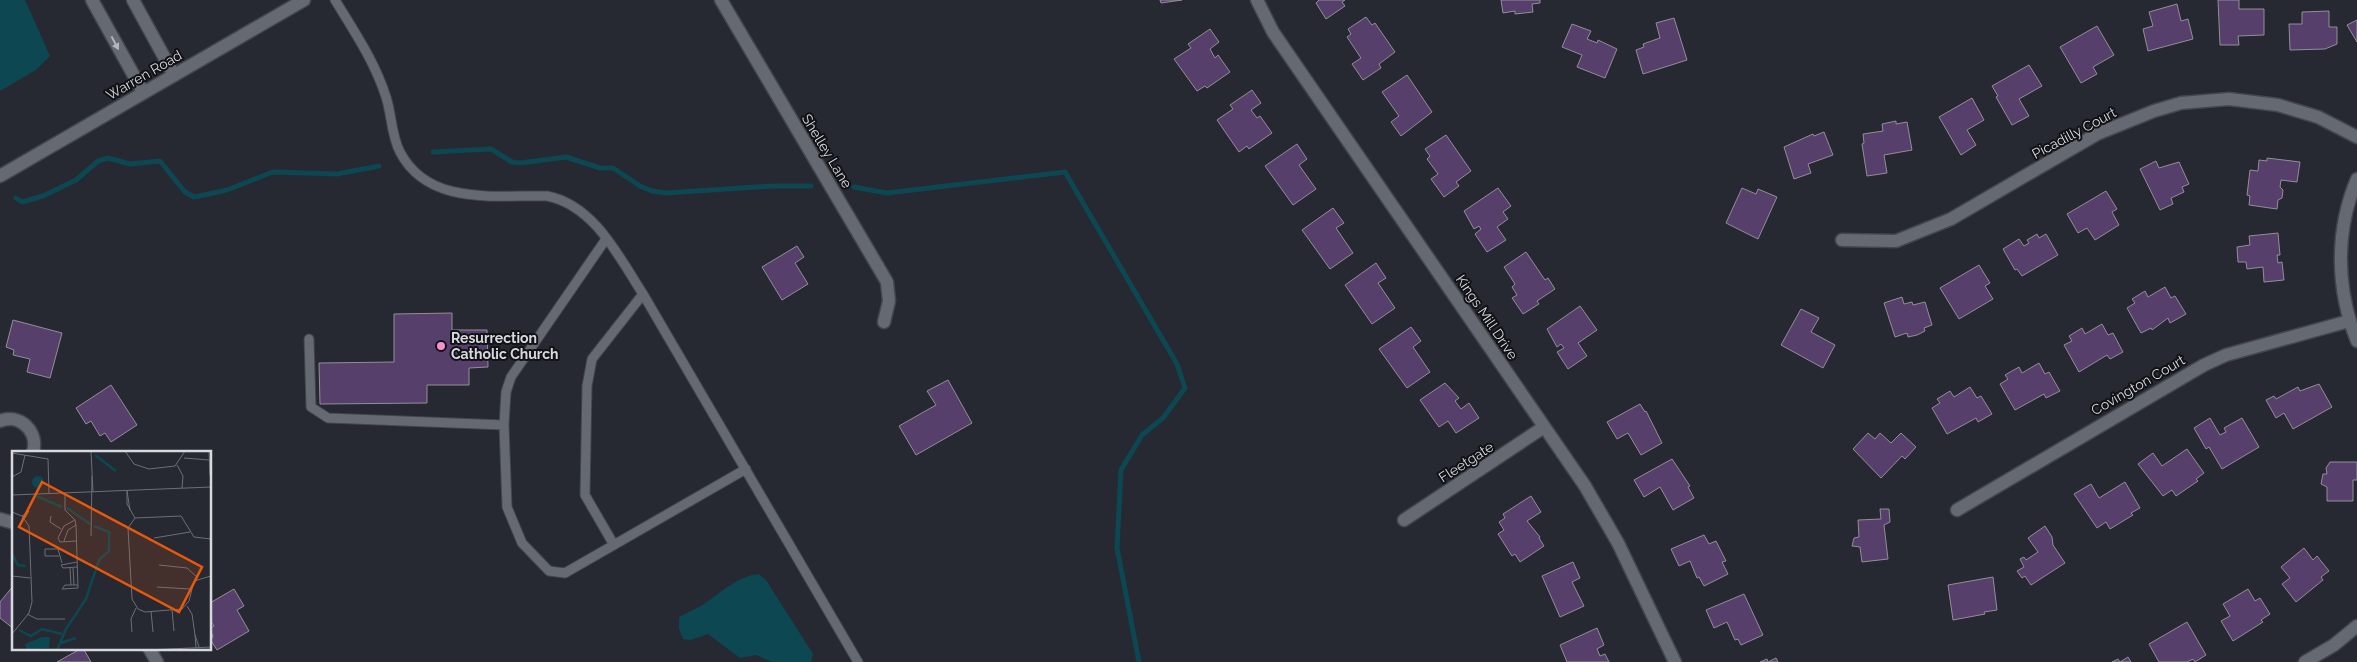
<svg xmlns="http://www.w3.org/2000/svg" width="2357" height="662" font-family="Raleway,sans-serif">
	<style>
		.water { fill: #0c4752 }
		.lines { fill: none; stroke-linecap: round; stroke-linejoin: round }
		.stream { stroke: #0c4752; stroke-width: 5 }
		.building { fill: #56406b; stroke: #928e97 }
		.service-casing { stroke: #43464c; stroke-width: 11 }
		.minor-casing { stroke: #43464c; stroke-width: 15 }
		.tertiary-casing { stroke: #43464c; stroke-width: 15 }
		.service { stroke: #656972; stroke-width: 9 }
		.minor { stroke: #656972; stroke-width: 12 }
		.tertiary { stroke: #656972; stroke-width: 12 }
		.oneway { fill: #b5b7be }
		.poi-dot { fill: #f890cc; stroke: #101216; stroke-width: 2 }
		.labels { text-anchor: middle; dominant-baseline: central; stroke-width: 4; stroke-linejoin: round; paint-order: stroke }
		.street-label { font-size: 14px; fill: #d7d9de; stroke: #101216 }
		.poi-label { font-size: 14px; font-weight: bold; fill: #d7d9de; stroke: #101216; text-anchor: start }
		.inset-river { fill: none; stroke: #0c4752; stroke-width: 2.5 }
		.inset-road { fill: none; stroke: #6d6f76; stroke-width: 1 }
		.view { fill: #e8590c; fill-opacity: 0.15; stroke: #e8590c; stroke-width: 2.5 }
		.inset-edge { fill: none; stroke: #d7d9de; stroke-width: 2.5 }
	</style>
	<rect width="100%" height="100%" fill="#262931"/>
	<path class="water" d="M0 0H25L50 56 36 70 0 91Z
		M759 574 766 580 813 654 811 662H772L756 655 740 658 708 634 691 640 683 639 679 629V617C686 613 694 610 701 606 718 595 738 575 759 574Z"/>
	<g class="lines">
		<path class="stream" d="M433 152 491 149 512 162 520 163 566 157 600 168H613L640 186 652 191 666 193 773 186H811
			M854 187 887 193 1065 172 1177 364 1185 388 1163 418 1142 435 1121 470 1117 548 1139 662
			M16 198 22 202 43 196 76 180 98 161 108 158 130 164 160 161 185 192 194 197 227 190 273 172 337 174 379 166"/>
	</g>
	<path class="building" d="M1160 0H1182L1161 3Z
		M1319 0H1345L1342 2 1345 6 1326 19 1316 3Z
		M1501 0H1540V3L1532 4 1533 12 1515 14V11L1503 13Z
		M2218 0H2239V9H2264V35L2238 36 2239 45H2220Z
		M2177 4 2181 21 2188 19 2193 39 2148 51 2143 29 2153 26 2149 12Z
		M2329 11V27H2337V44L2325 49 2290 50 2289 24H2302V12Z
		M1366 17 1372 25 1375 23 1395 52 1379 64 1381 68 1363 80 1352 64 1361 58 1347 37 1351 34 1348 29Z
		M1674 18 1687 60 1643 74 1636 50 1644 47 1643 44 1660 38 1656 23Z
		M2357 20V42L2347 25Z
		M1572 24 1591 31 1587 39 1597 43 1598 40 1617 49 1605 78 1577 67 1582 55 1562 47Z
		M2097 26 2114 55 2093 67 2097 74 2081 83 2060 47Z
		M1210 29 1219 42 1210 49 1215 58 1218 55 1230 72 1207 88 1205 86 1197 91 1174 59 1191 48 1188 44Z
		M2029 65 2042 86 2019 99 2029 116 2012 125 1996 97 1998 96 1992 86Z
		M1407 75 1432 112 1401 136 1391 122 1399 116 1382 92Z
		M1252 90 1261 103 1251 110 1257 118 1260 116 1272 133 1249 149 1247 146 1239 152 1217 120 1233 109 1230 105Z
		M1972 98 1984 120 1967 130 1976 145 1961 155 1939 117Z
		M1896 121V124L1907 122 1912 150 1884 155 1887 173 1867 176 1862 144 1864 143 1863 134 1883 131 1882 124Z
		M1824 132 1833 155 1808 164 1811 173 1794 179 1784 147 1813 134 1814 136Z
		M1446 135 1471 171 1456 182 1459 186 1444 197 1431 179 1438 174 1427 159 1430 156 1425 149Z
		M1297 144 1307 159 1299 165 1316 189 1293 205 1265 166Z
		M2267 158 2300 162 2297 182 2281 180 2280 187 2283 190 2282 198 2278 200 2277 209 2249 205 2250 196 2247 195 2250 170 2258 171 2259 160 2267 161Z
		M2156 161 2159 168 2179 162 2189 184 2182 187 2184 192 2171 198 2173 204 2160 210 2140 169Z
		M1498 188 1511 206 1503 212 1508 219 1497 227 1506 240 1487 252 1475 234 1481 229 1479 226 1474 229 1464 211Z
		M1742 188 1756 194 1758 189 1777 197 1758 239 1726 223Z
		M2106 191 2117 209 2112 212 2119 225 2095 240 2087 228 2078 233 2067 214Z
		M1333 208 1344 223 1336 228 1353 253 1330 269 1302 230Z
		M2278 233 2280 255H2277L2278 263 2282 262 2284 280 2264 282 2263 267 2247 269 2246 262H2238L2237 247 2250 245 2249 236Z
		M2037 234 2039 238 2046 234 2058 255 2022 276 2017 269 2015 270 2003 249 2019 239 2024 246 2029 243 2027 240Z
		M797 246 804 257 795 263 808 284 782 300 762 267Z
		M1526 252 1545 280 1548 278 1555 289 1537 301 1539 304 1523 314 1512 298 1517 295 1512 287 1515 284 1504 267Z
		M1376 263 1386 278 1378 283 1395 308 1372 324 1345 285Z
		M1979 265 1990 283 1985 286 1993 299 1959 319 1940 288Z
		M2165 287 2171 298 2175 296 2186 314 2170 323 2168 318 2152 330 2151 328 2141 333 2127 308 2135 303 2132 299 2145 291 2148 297Z
		M1902 297 1904 304 1912 302 1913 305 1925 302 1932 325 1924 328 1925 331 1917 335 1908 337 1907 333 1895 337 1884 303Z
		M1580 306 1597 330 1578 343 1587 356 1568 369 1557 352 1564 348 1561 344 1557 347 1547 329Z
		M1801 309 1819 318 1811 332 1835 345 1823 368 1781 345Z
		M452 313V330H487L488 367 469 368V385H427V403L320 404 319 363 394 362V314Z
		M13 320 62 333 50 378 27 372 30 359 13 355 14 350 6 347Z
		M2102 324 2108 335 2113 333 2123 352 2110 359 2107 355 2079 372 2064 345 2072 341 2069 336 2082 328 2085 334Z
		M1411 327 1421 341 1413 347 1430 372 1407 388 1379 349Z
		M2039 363 2045 374 2049 372 2060 391 2046 398 2044 394 2015 410 2000 384 2008 379 2005 375 2019 367 2022 373Z
		M948 380 972 423 916 455 899 426 936 405 927 391Z
		M1445 383 1459 398 1455 401 1461 409 1469 403 1479 418 1456 433 1448 421 1439 427 1420 400Z
		M2319 384 2332 407 2293 429 2284 413 2276 418 2266 400 2274 396 2276 399 2298 387 2300 391Z
		M111 385 137 425 111 442 105 433 100 436 91 421 86 424 76 408Z
		M1970 387 1977 398 1981 396 1992 414 1978 422 1976 418 1947 434 1932 408 1940 403 1937 399 1950 391 1954 397Z
		M1640 404 1645 412 1646 411 1662 443 1641 455 1628 433 1617 439 1607 422Z
		M2210 418 2220 435 2226 432 2224 428 2242 418 2259 447 2222 469 2209 447 2206 449 2194 428Z
		M1868 433 1875 439 1880 433 1891 443 1901 433 1916 447 1905 459 1902 456 1881 478 1853 449Z
		M2187 449 2204 473 2196 479 2198 481 2176 496 2172 490 2163 496 2138 464 2153 453 2162 466Z
		M1672 459 1690 486 1688 487 1694 498 1673 510 1660 487 1644 497 1634 480Z
		M2330 462H2357V480H2353V501H2327V487L2321 484 2323 474H2327L2326 468Z
		M2125 482 2140 508 2131 513 2133 515 2110 529 2106 522 2097 528 2074 494 2091 484 2099 498Z
		M1531 496 1541 512 1527 521 1540 537 1539 538 1544 546 1520 562 1515 554 1512 556 1498 534 1504 530 1499 522 1505 518 1503 514Z
		M1880 509H1889L1890 522 1884 525 1888 559 1862 562 1860 547 1852 546 1854 538 1859 537 1858 520 1881 519Z
		M2045 526 2052 537 2053 545 2065 563 2031 585 2025 576 2022 578 2017 571 2024 567 2020 559 2024 557 2026 560 2038 552 2028 538Z
		M1704 535 1709 544 1716 541 1726 561 1722 562 1728 574 1704 586 1699 577 1697 578 1690 561 1679 566 1671 549Z
		M2304 548 2313 560 2317 556 2329 571 2321 577 2323 580 2296 602 2282 584 2290 578 2281 567Z
		M1573 562 1580 578 1572 582 1584 606 1560 617 1542 576Z
		M1993 577 1997 610 1984 612 1985 614 1953 620 1948 585Z
		M14 585V629L0 618V602Z
		M234 589 244 606 237 610 249 631 217 650 210 639 213 637 210 628 214 626 212 623 210 625V603Z
		M2248 589 2255 601 2260 598 2270 614 2261 620 2263 622 2233 641 2221 621 2230 616 2223 604Z
		M1744 594 1763 635 1741 645 1738 639 1735 640 1727 622 1714 628 1706 610Z
		M2187 622 2206 655 2195 662 2193 659 2187 662H2159L2149 644Z
		M1597 628 1604 645 1597 649 1600 656 1605 654 1609 662H1567L1560 645Z
		M83 648 91 662H57L82 648Z
		M2128 657 2131 662H2112L2118 659 2120 662Z
		M1776 658 1778 662H1760L1767 659 1768 662Z"/>
	<g class="lines">
		<g class="service-casing">
			<path id="service" d="M335 0C354 31 375 62 386 97 392 115 391 135 400 152 428 206 495 195 547 196 594 205 619 257 643 294L858 662
				M606 239 511 377 506 392 504 425 507 507 522 543 549 571 565 573 746 469
				M309 339 311 407 328 418 504 425
				M614 545 585 495 587 386 592 359 643 294"/>
		</g>
		<g class="minor-casing">
			<path id="minor" d="M92 0 143 92
				M133 0 174 75
				M721 0 887 282 889 301 884 322
				M1257 0 1273 32 1585 486 1618 543 1675 662
				M2357 179C2335 231 2336 289 2357 341
				M1842 240 1896 241 1951 219 2097 134 2154 111 2181 103 2229 99 2278 105 2318 117 2357 137
				M0 421C20 413 39 432 33 452
				M1957 510 2204 365 2226 355 2349 321
				M0 519 14 523
				M1404 520 1544 427
				M149 648 157 662
				M2305 662 2334 645 2357 626"/>
		</g>
		<g class="tertiary-casing">
			<path id="tertiary" d="M0 176 304 0"/>
		</g>
		<use href="#service" class="service"/>
		<use href="#minor" class="minor"/>
		<use href="#tertiary" class="tertiary"/>
	</g>
	<defs><path id="oneway-solid" d="M-6-.8H1V-3.2L6.5 0L1 3.2V.8H-6Z" transform="scale(1.25)"/></defs>
	<use class="oneway" href="#oneway-solid" transform="translate(115 43) rotate(62)"/>
	<circle class="poi-dot" cx="441" cy="346" r="5"/>
	<g class="labels">
		<g class="street-label">
			<text transform="translate(144 75) rotate(-30)">Warren Road</text>
			<text transform="translate(2074 133) rotate(-28)">Picadilly Court</text>
			<text transform="translate(827 151) rotate(59)">Shelley Lane</text>
			<text transform="translate(1487 317) rotate(56)">Kings Mill Drive</text>
			<text transform="translate(2138 385) rotate(-30)">Covington Court</text>
			<text transform="translate(1466 462) rotate(-33)">Fleetgate</text>
		</g>
		<g class="poi-label">
			<text x="451" y="338">Resurrection<tspan x="451" dy="16">Catholic Church</tspan></text>
		</g>
	</g>
	<g transform="translate(12 451)">
		<rect width="199" height="199" fill="#262931"/>
		<path d="M20 31a6 6 0 1 1 12 0a6 6 0 1 1-12 0ZM30 186H38L37 197 14 198 13 193Z" fill="#0c4752"/>
		<path class="inset-river" d="M83 4 104 20M24 45 50 56M55 57 78 73M0 103 6 114 14 115M7 179 19 185 30 178 50 183M49 192 64 187M45 199 54 178 74 148 87 109 97 100V81L82 75"/>
		<path class="inset-road" d="M79 0 81 41M113 0 122 13 137 18 163 15 173 0M197 0 198 24M0 2 36 8 37 43M172 7 197 9M165 14 171 25 170 37M0 26 9 21 13 4M115 39V53L123 67M115 40 118 59M53 42V59L63 69 64 74 66 137 50 138 53 134H66M0 44 199 36M0 61 10 65 17 75 20 151 17 162 0 183M10 65 17 60 13 67M39 65 38 71 49 78M123 67 116 77 120 148 126 158 133 161 170 158 177 150 182 130 199 125M123 67 169 65 182 86 199 88M63 69 52 75 46 87 48 91 64 90M79 85 80 25M142 87 178 81M52 90 56 79 64 74M47 105H33V98H46L50 112M65 111 49 114 51 117 65 116M147 114 175 117 186 127M58 117 59 134M61 117 62 134M0 125 18 127M145 136 178 138M175 155 180 163 183 184M160 159 162 180M139 160 141 181M15 163 25 168H53M120 181 119 168 124 157M184 197 183 184 187 196M136 199 199 196"/>
		<path class="view" d="M30 31 190 116 167 161 7 76Z"/>
		<rect width="199" height="199" class="inset-edge"/>
	</g>
</svg>
